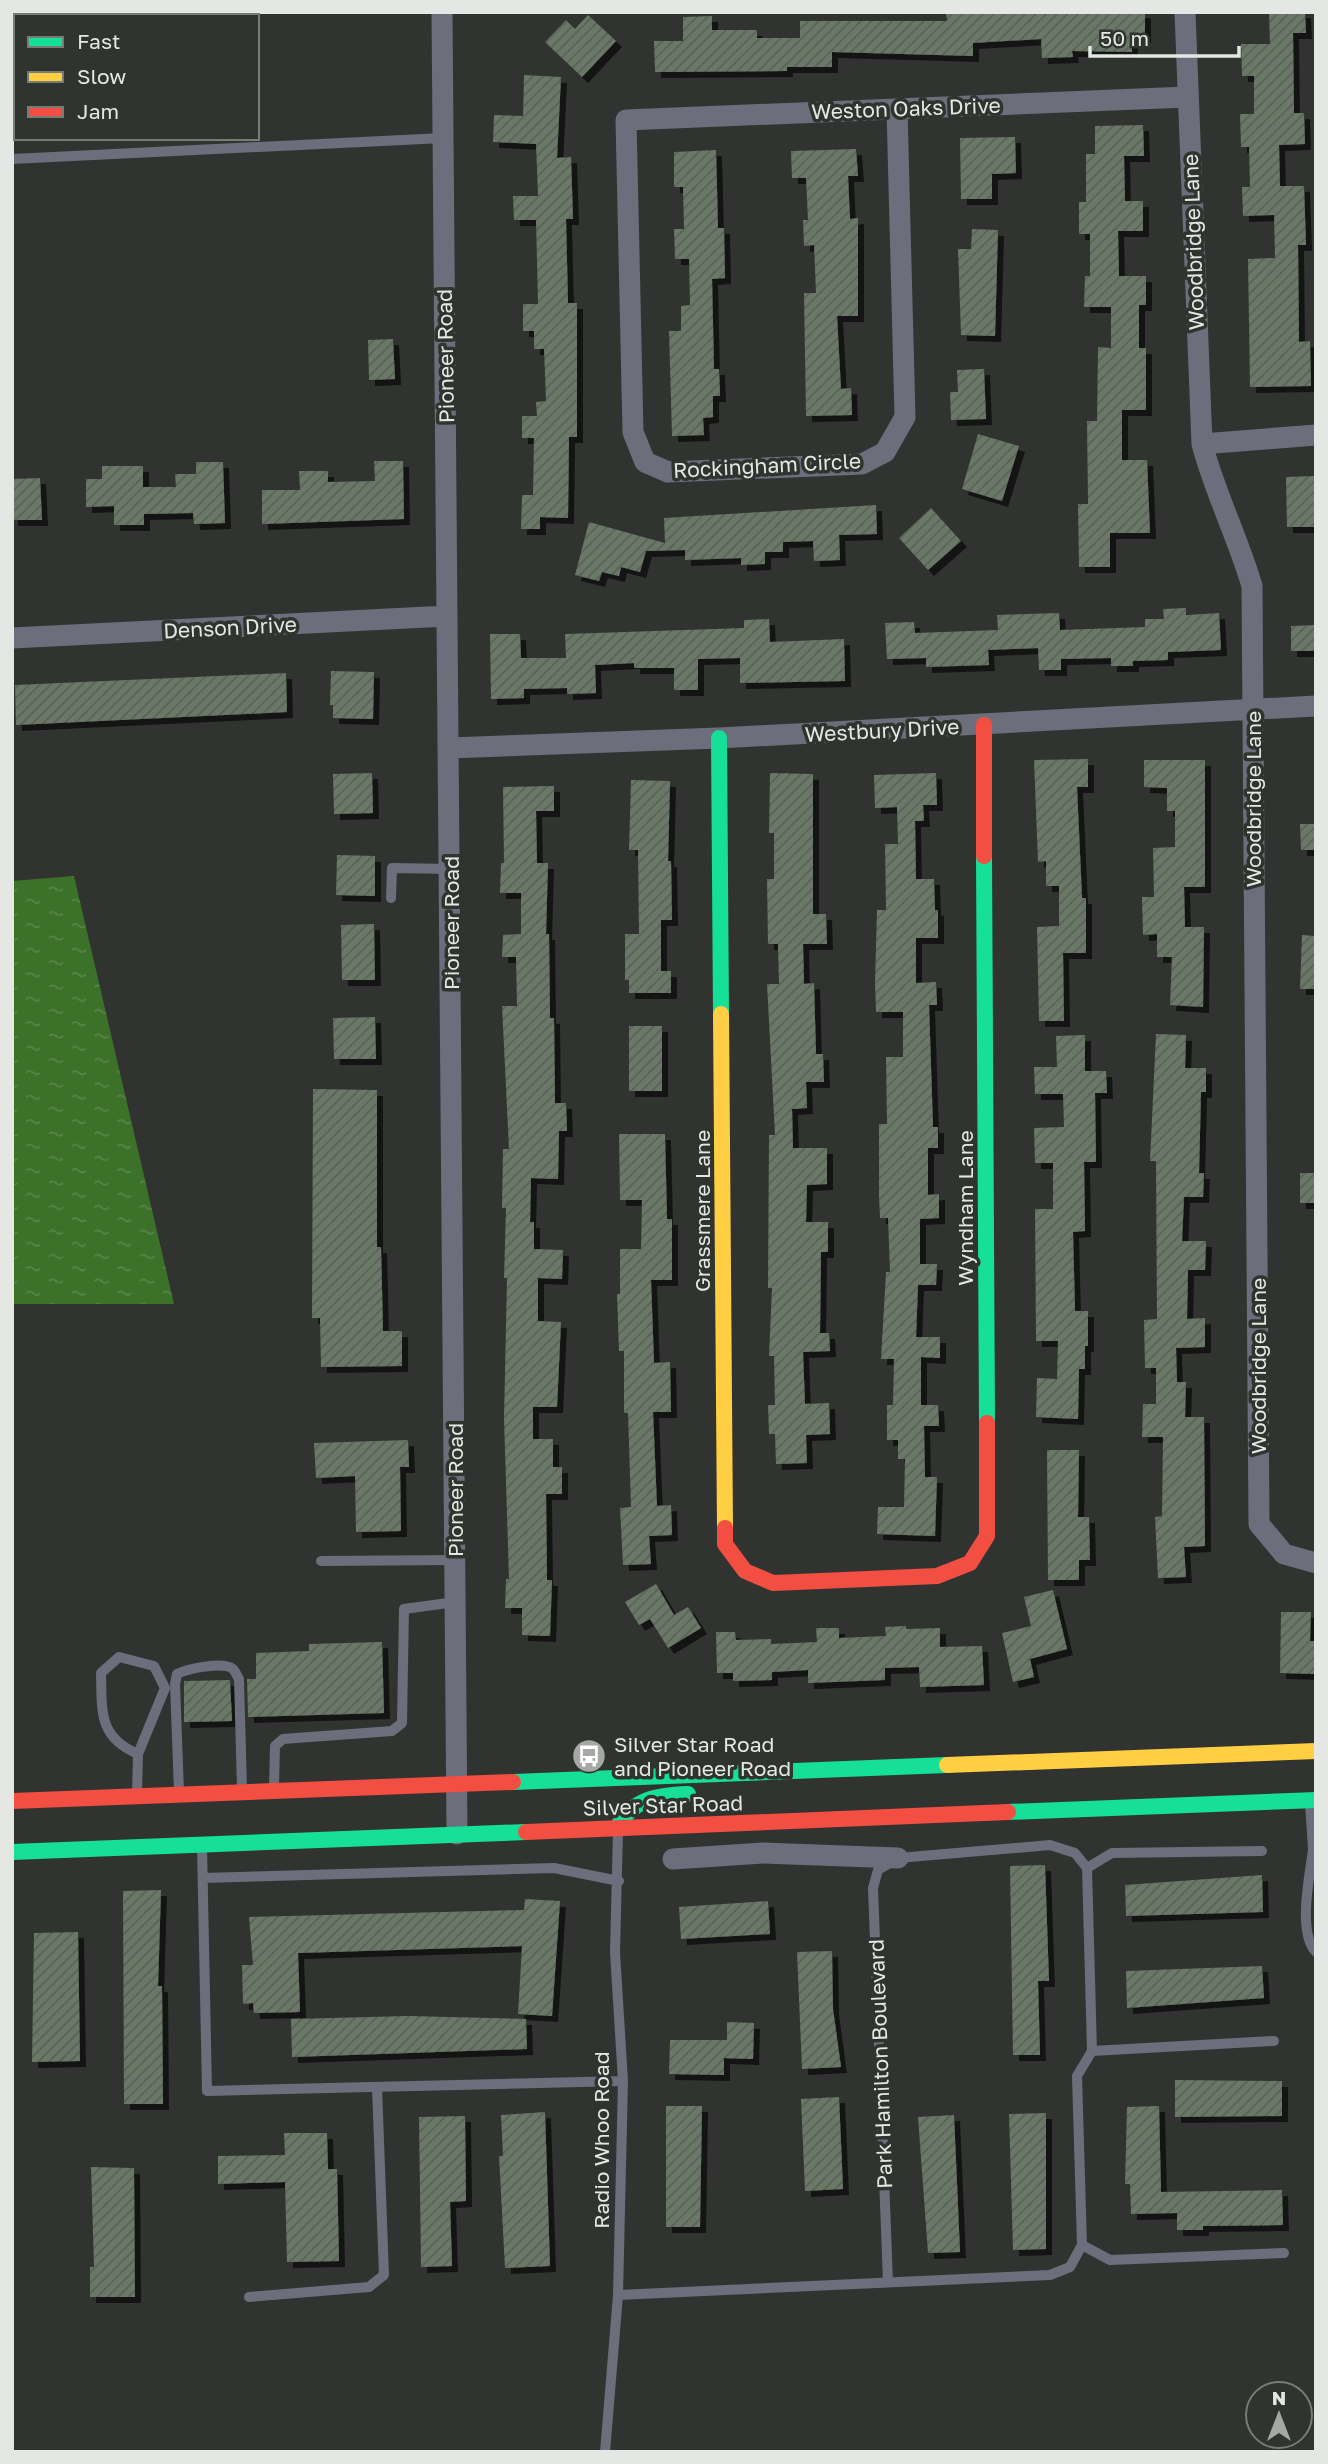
<svg xmlns="http://www.w3.org/2000/svg" width="1328" height="2464" font-family="'Golos Text',sans-serif">
	<style>
		.water { fill: url(#water-ripples) }
		.building { fill: url(#building-hatch); filter: url(#shadow) }
		.lines { fill: none; stroke-linecap: round; stroke-linejoin: round }
		.lane { stroke: #6c6e7b; stroke-width: 10 }
		.street { stroke: #6c6e7b; stroke-width: 21 }
		.fast { stroke: #16e098; stroke-width: 16 }
		.slow { stroke: #ffcf43; stroke-width: 16 }
		.jam { stroke: #f24e42; stroke-width: 16 }
		.labels { text-anchor: middle; dominant-baseline: central; stroke-width: 7; stroke-linejoin: round; paint-order: stroke }
		.street-label { font-size: 21px; fill: #e4e7e3; stroke: #2f342e }
		.poi-label { font-size: 21px; fill: #e4e7e3; stroke: #2f342e; text-anchor: start }
	</style>
	<defs>
		<pattern id="water-ripples" width="26" height="14" patternUnits="userSpaceOnUse" patternTransform="scale(1.75)"><rect width="26" height="14" fill="#3c712a"/><path d="M2 4q2-2 4 0t4 0M15 11q2-2 4 0t4 0" fill="none" stroke="#588549"/></pattern>
		<pattern id="building-hatch" width="6" height="6" patternUnits="userSpaceOnUse" patternTransform="scale(1.75)"><rect width="6" height="6" fill="#6b7867"/><path d="M-1 1l2-2M0 6l6-6M5 7l2-2" fill="none" stroke="#596157"/></pattern>
		<filter id="shadow"><feDropShadow dx="6" dy="6" stdDeviation="0" flood-color="#0009"/></filter>
	</defs>
	<rect width="100%" height="100%" fill="#30332f"/>
	<path class="water" d="M74 876 174 1304H12V881Z"/>
	<path class="building" d="M946 12H1145V37H1132V52L1072 51 1073 57 1042 58 1041 39 973 43V56L832 52V67H787V71L655 72 654 41H683V17L712 16V30H757V38H800V21H947Z
		M1269 12H1305L1306 33H1293L1294 113H1304L1305 144 1279 145 1280 186H1304L1306 245H1298L1299 342 1310 341 1311 386 1250 387 1248 259 1275 258 1274 215 1243 216 1242 187H1250L1249 147H1241L1240 114H1254V76H1242L1241 44H1270Z
		M588 15 616 41 582 77 545 42 566 20 575 29Z
		M524 75 561 77 557 158 571 157 573 219H566L568 303H577V437H569L568 518 540 517V529H521L522 495H533L534 438H522V416H537L536 402 546 401 544 349H534V331H523V304H538L536 220H514L513 196H538L536 144 493 142 494 115 523 116Z
		M1143 125 1144 156H1124L1125 201H1143V231H1118L1119 276H1146V305H1139V348H1146V410H1122V460H1147L1150 533H1110V567H1079L1078 504H1088L1087 421H1097L1098 347 1111 348V307H1084L1085 276H1090V234H1079V202H1086V154H1095V126Z
		M1015 137 1016 173 992 174V199H961L960 138Z
		M856 149 858 176H848L850 219 858 218V316H837L841 389 851 388 852 415 806 416 804 293H816L814 245 804 246 803 220H808L806 178H792L791 151Z
		M716 150 718 228H724L725 278 712 279 714 369H719L720 396H713V417L703 418 704 435 672 436 669 331H681V306L690 305 689 259H675L674 229H684L683 187H674V152Z
		M972 229 998 230 995 336 961 335 958 249H971Z
		M393 339 395 379 369 380 368 340Z
		M984 369 986 419 951 420 950 392H958L957 370Z
		M978 434 1019 446 1002 501 962 489Z
		M374 461H403L404 519 262 524V490H300L299 471H328V482L375 481Z
		M196 462H223L225 523 194 524 193 513 144 514V525H114V506L86 507V479H102V466H143V487H176L175 474H196Z
		M1316 476 1314 527H1287L1286 477Z
		M40 478 42 520H12V479Z
		M876 505 877 534 839 535 840 560 814 561 813 541 783 542V552H765V564L741 565V558L685 560V550L646 551 640 572 621 567 619 576 602 572 599 581 575 575 589 522 665 543 664 518Z
		M931 508 961 541 928 570 899 538Z
		M1186 608V615L1219 613 1221 650 1168 652V660L1133 661V666H1111V658L1061 659V670H1039L1038 648 988 650 989 665 926 667V658L887 659 885 623 914 622 915 633 998 630 997 615 1059 613 1060 630 1145 627V619H1164L1163 609Z
		M769 619 770 642 844 639 845 681 740 683V658L698 659V690H674V668H634V663L595 665 596 693 567 694V688L524 689V698L491 699 490 634H520L521 658H566L565 634 744 628V620Z
		M1316 625V651H1291V626Z
		M331 671 374 672 373 719 333 718V705H330Z
		M286 673 287 712 16 725 15 685Z
		M1088 759V787H1077L1082 898H1086V953H1063L1064 1021H1039L1037 927 1059 926V886H1046V861L1038 862 1034 760Z
		M1144 760H1205V887H1184L1185 927H1204L1203 1007 1170 1005 1172 957H1157V934L1143 935 1142 897H1154L1153 848 1175 847V811H1167V788L1144 787Z
		M372 773 373 813 334 814 333 774Z
		M770 773 813 774V914H826L827 944H803L804 984 814 983 816 1054H823L824 1082H806L807 1108 792 1109 793 1148H827V1184L807 1185 806 1222H828V1252H821L820 1333H829L830 1351 803 1352 805 1404 829 1403 830 1434 806 1435 807 1463 776 1464 775 1434H769L768 1405H775L774 1356H769L772 1288H768L769 1135H775L767 984H779L778 944H768L767 879H774V833H769Z
		M936 773 937 805H923L924 821H915L916 879H934L935 910H938V938H916V983L936 982 937 1005H929L933 1127H938V1148H928V1195L939 1194V1218L920 1219V1264H937L936 1285H918L916 1337H940V1358L921 1357V1405H938L939 1426H924L925 1477H937L935 1536 877 1534 878 1507H904L905 1459H898V1440H887V1405H893L894 1359H881L886 1272H890L888 1218H880L879 1196V1124H887L886 1057H903V1012H876L875 983 877 910H886L885 844H898L897 807 875 808 874 775Z
		M631 780 670 781 668 861H671L672 920H661V971H671V993H629V980H625V934H639L638 850H629Z
		M554 786V811H536L537 863H548L546 934H549L550 1018H554L555 1103H566L567 1131H559L558 1179 531 1178 530 1222H534V1249L563 1250 562 1279 538 1278V1321L561 1322 557 1407H533V1439H553V1467H562V1494H546L547 1580H552L550 1636 522 1635V1608H505L506 1579H509L504 1418 507 1278H504L506 1208H502L503 1149H509L502 1006H517L516 957H502L503 935 521 934V893H500L501 863H504L503 787Z
		M1300 824H1316V850H1301Z
		M337 855 375 856V896L336 895Z
		M374 924 375 980H342L341 925Z
		M1302 935 1316 936V989H1300Z
		M375 1017 376 1059H334L333 1018Z
		M629 1026H662V1091H629Z
		M1156 1034 1186 1035 1185 1068H1206V1092H1201L1199 1173H1204L1203 1197H1184L1182 1241H1206L1205 1270H1188L1187 1319 1205 1318V1347L1176 1348 1177 1382H1186L1185 1417H1204L1205 1546 1184 1547 1186 1577 1158 1578 1155 1517 1162 1516 1163 1437H1142L1143 1404H1156V1368H1145L1144 1320 1157 1319 1156 1161H1150Z
		M1085 1035V1071H1106L1107 1093H1095L1096 1162H1084L1085 1231 1073 1232 1075 1311H1088V1346H1085V1369H1079L1078 1419 1036 1417 1037 1378 1057 1379 1058 1341H1036L1035 1209H1053V1163H1035L1034 1128 1064 1127 1063 1094H1035L1034 1067H1057L1056 1036Z
		M313 1089 377 1090V1247H381L383 1331H402V1366L321 1367 320 1318H312Z
		M619 1134H665L667 1219H672V1280H651L654 1363 670 1362 671 1412H653L657 1506 671 1505 672 1535 649 1536 651 1564 623 1565 620 1508 631 1507 628 1413H624V1351H619L617 1294H620V1249H641L642 1200H620Z
		M1300 1173H1316V1203H1300Z
		M408 1440 409 1467H400L401 1531 356 1532 355 1476 316 1478 314 1443Z
		M1047 1450H1079L1078 1517H1089L1090 1560H1079V1580H1048Z
		M656 1584 674 1615 688 1607 701 1628 668 1648 650 1619 639 1625 625 1602Z
		M1053 1590 1067 1649 1030 1659 1034 1677 1013 1682 1002 1633 1031 1626 1024 1597Z
		M1281 1612H1311L1310 1641H1316V1674L1280 1673Z
		M906 1626V1629L940 1628V1647L982 1646 984 1685 920 1687 919 1667 885 1668V1680L808 1683V1670L772 1672V1680L733 1681V1673H717L716 1632H735L736 1640 771 1639V1644L817 1642 816 1628H839V1638L886 1636 885 1627Z
		M382 1642 384 1713 248 1717 247 1679H256V1653L309 1651V1644Z
		M230 1680 232 1721 184 1722V1681Z
		M1045 1865 1049 1981H1038L1040 2055H1013L1010 1866Z
		M1262 1875 1263 1912 1126 1916 1125 1885Z
		M161 1890 158 1986H162L163 2104H124L123 1891Z
		M525 1899 560 1901 552 2016 518 2014 522 1946 298 1953 300 2012 254 2013 253 2003 243 2004 242 1965H253L249 1917 524 1910Z
		M768 1901 770 1934 681 1939 679 1907Z
		M78 1932 80 2061 32 2062 34 1933Z
		M832 1951 833 2009 841 2067 802 2069 797 1952Z
		M1262 1966 1264 1998 1127 2008 1126 1971Z
		M409 2016 526 2019 527 2049 292 2057 291 2019Z
		M727 2022 754 2023 753 2059 724 2058V2075L669 2074 670 2040H727Z
		M1175 2080 1282 2081V2116L1175 2117Z
		M839 2097 843 2189 805 2191 801 2099Z
		M666 2106H702L700 2227H666Z
		M1159 2106 1161 2192 1282 2190 1283 2225 1203 2226V2230H1177V2213L1131 2214 1130 2184H1125L1127 2107Z
		M545 2112 550 2266 505 2268 499 2156H503L501 2115Z
		M1046 2113V2249L1013 2250 1009 2114Z
		M954 2115 960 2252 928 2253 918 2117Z
		M465 2116 466 2201 450 2202 452 2266 421 2267 419 2117Z
		M284 2133H327L328 2169H337L339 2261 287 2262 285 2182 218 2184V2156L285 2155Z
		M91 2167 134 2168 135 2297H90V2267H94Z"/>
	<g class="lines">
		<path class="lane" d="M12 159 443 138
			M391 898 392 868 451 869
			M321 1561 455 1560
			M274 1787 275 1746 283 1739 392 1731 402 1723 404 1609 455 1602
			M179 1792 175 1684 177 1674C187 1669 223 1661 233 1669 236 1672 237 1676 239 1679L242 1789
			M137 1794 138 1754 165 1688 154 1666 119 1657 101 1673C102 1711 98 1737 138 1754
			M1310 1803 1313 1849H1316
			M202 1846 207 2091 623 2081
			M1313 1849C1310 1875 1297 1933 1316 1952
			M1087 1868 1112 1853 1262 1851
			M203 1878 554 1868 619 1881
			M1092 2051 1274 2041
			M1082 2245 1110 2260 1284 2253
			M618 2295 1050 2275 1070 2267 1082 2245 1077 2076 1092 2051 1087 1868 1075 1853 1050 1845 898 1858 878 1870 873 1888 888 2282
			M249 2297 369 2287 384 2275 377 2087
			M605 2452 618 2295 623 2081 615 1952 618 1831"/>
		<path class="street" d="M442 12 457 1834
			M1185 12 1202 444C1215 493 1238 538 1252 586L1259 1524 1284 1554 1316 1563
			M897 109 905 417 885 452 862 464 668 472 645 462 633 432 626 120 1187 97
			M1202 444 1316 435
			M12 638 447 616
			M449 748 719 738 1316 706
			M673 1859 763 1853 898 1858"/>
		<path class="fast" d="M719 738 721 1014
			M984 856 987 1423
			M513 1782 947 1765
			M1008 1812 1316 1800
			M617 1828C632 1799 657 1795 688 1794
			M12 1852 526 1832"/>
		<path class="slow" d="M721 1014 725 1528
			M947 1765 1316 1751"/>
		<path class="jam" d="M984 725V856
			M725 1528V1544L745 1571 773 1583 937 1576 970 1563 987 1536V1423
			M12 1801 513 1782
			M526 1832 1008 1812"/>
	</g>
	<defs>
		<g id="bus-disc" transform="scale(1.75)"><circle r="9.5" fill="#a5a8a4" stroke="#2f342e"/><path d="M-5-6H5V4H4V6H2V4H-2V6H-4V4H-5ZM-3.5-4V0h7V-4ZM-3.5 1.2v1.5H-2V1.2ZM2 1.2v1.5H3.5V1.2Z" fill="#fff"/></g>
	</defs>
	<g fill-rule="evenodd">
		<use href="#bus-disc" x="589" y="1756"/>
	</g>
	<g class="labels">
		<g class="street-label">
			<text transform="translate(906 108) rotate(-2)">Weston Oaks Drive</text>
			<text transform="translate(1193 242) rotate(-92)">Woodbridge Lane</text>
			<text transform="translate(445 356) rotate(-91)">Pioneer Road</text>
			<text transform="translate(767 465) rotate(-3)">Rockingham Circle</text>
			<text transform="translate(230 627) rotate(-3)">Denson Drive</text>
			<text transform="translate(882 730) rotate(-3)">Westbury Drive</text>
			<text transform="translate(1253 799) rotate(-90)">Woodbridge Lane</text>
			<text transform="translate(451 923) rotate(-90)">Pioneer Road</text>
			<text transform="translate(965 1208) rotate(-90)">Wyndham Lane</text>
			<text transform="translate(702 1211) rotate(-90)">Grassmere Lane</text>
			<text transform="translate(1258 1366) rotate(-90)">Woodbridge Lane</text>
			<text transform="translate(455 1490) rotate(-90)">Pioneer Road</text>
			<text transform="translate(663 1805) rotate(-2)">Silver Star Road</text>
			<text transform="translate(880 2064) rotate(-92)">Park Hamilton Boulevard</text>
			<text transform="translate(601 2140) rotate(-90)">Radio Whoo Road</text>
		</g>
		<g class="poi-label">
			<text x="614" y="1744">Silver Star Road<tspan x="614" dy="24">and Pioneer Road</tspan></text>
		</g>
	</g>
	<rect width="1328" height="2464" fill="none" stroke="#e4e7e3" stroke-width="28"/>
	<rect x="14" y="14" width="245" height="126" fill="#2f342e" stroke="#777c76" stroke-width="2"/>
	<rect x="28" y="37" width="35" height="10" fill="#16e098" stroke="#777c76" stroke-width="2"/>
	<text x="77" y="49" font-size="21" fill="#e4e7e3">Fast</text>
	<rect x="28" y="72" width="35" height="10" fill="#ffcf43" stroke="#777c76" stroke-width="2"/>
	<text x="77" y="84" font-size="21" fill="#e4e7e3">Slow</text>
	<rect x="28" y="107" width="35" height="10" fill="#f24e42" stroke="#777c76" stroke-width="2"/>
	<text x="77" y="119" font-size="21" fill="#e4e7e3">Jam</text>
	<g transform="translate(1279 2415)"><circle r="33" fill="#2f342e" stroke="#777c76" stroke-width="2"/>
	<path d="M0-5L12 26L0 18L-12 26Z" fill="#a5a8a4"/>
	<text y="-10" font-size="19" font-weight="bold" text-anchor="middle" fill="#e4e7e3">N</text>
	</g>
	<path d="M1090 46v10h149v-10" fill="none" stroke="#e4e7e3" stroke-width="3.5"/>
	<text x="1100" y="46" font-size="21" fill="#e4e7e3" stroke="#2f342e" stroke-width="5" paint-order="stroke">50 m</text>
</svg>
